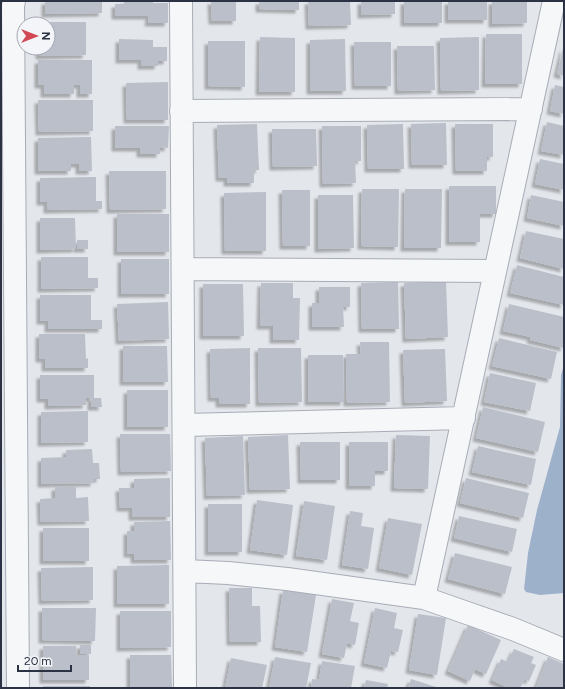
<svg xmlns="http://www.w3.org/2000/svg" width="565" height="689" font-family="Figtree,sans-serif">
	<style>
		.water { fill: #9eb1cb }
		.building { fill: #babfc9; filter: url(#shadow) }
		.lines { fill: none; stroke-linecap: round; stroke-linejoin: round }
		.minor-casing { stroke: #a8acb6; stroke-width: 24 }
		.minor { stroke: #f6f7f9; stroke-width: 22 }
	</style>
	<defs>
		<filter id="shadow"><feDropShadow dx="-3.5" dy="3.5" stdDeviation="1" flood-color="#0004"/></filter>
	</defs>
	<rect width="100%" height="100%" fill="#e3e6eb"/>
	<path class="water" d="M564 365V593L540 595 526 592 524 589 528 553 537 510 560 427 561 375Z"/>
	<path class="building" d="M45 1H102V13L45 14Z
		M124 1H153V3H168V23H148L149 16H115V4H124Z
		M211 1H236V21H212Z
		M259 1H299V10L259 9Z
		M308 1H350L351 25 309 26Z
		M361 1H395V14L361 15Z
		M404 1H442V23H404Z
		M448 1H487V20H448Z
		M492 1H527V23L492 24Z
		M39 22H86V55L39 56V48H48V24H39Z
		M486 34H522V84H485Z
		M260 37 295 38V92H259Z
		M479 37V90L441 91 440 38Z
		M119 39 153 40V47H167V61H158V66H141V60H119Z
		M345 39 346 91H310V40Z
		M208 41H245V87L208 86Z
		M354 42H391V86H355Z
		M397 46H434L435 90 398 91Z
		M563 48H564V76L557 74Z
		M38 60H92V94H80V85H74V94H44V85H38Z
		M168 82V120H127L126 83Z
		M555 85 564 87V114L550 111Z
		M38 100H93V131L39 132Z
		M547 122 564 126V155L541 151Z
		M446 123 447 165H412L411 124Z
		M257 124 259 170H254V183H227V178H219L217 125Z
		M403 124 404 169H368L367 125Z
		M455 124H493V157H487V171H456Z
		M115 126H169L168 148 160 147V154H140V148H115Z
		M322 126H361V161H355L356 183 323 184Z
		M272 129H316L317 166 273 167Z
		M91 137 92 171H79V164H71V171H38V138Z
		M540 159 564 164V190L535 184Z
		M109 171H166V209L110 210Z
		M96 177V201H102V209L47 210V202H40V178Z
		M449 186H496V214H480V242H449Z
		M362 189H399L398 247 361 246Z
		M405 189H442L441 248H404Z
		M282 190H310V246H283Z
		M266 192V251H225L224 193Z
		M318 195H353L354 248 318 249Z
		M531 195 564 202V226L527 218Z
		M117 214H169V252H117Z
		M40 218H75L76 249 40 250Z
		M526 231 564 239V269L520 258Z
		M77 240H88V249H77Z
		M41 257H88V278H98V288L41 289Z
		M121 259H169V294H121Z
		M517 265 564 277V305L510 293Z
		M446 281 448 337 406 339 404 283Z
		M398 282 399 329H362L361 283Z
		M261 283H293V298H300L299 340H273V326H260Z
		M203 284H243L244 336H203Z
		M319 287H350V307H343L344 327H312V303H319Z
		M40 295H91V320H102V329H48V321H40Z
		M168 302 169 339 119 341 117 304Z
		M509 304 564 317V348L530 340 531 337 503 331Z
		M39 334H85L86 359 88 358V368H45V359H39Z
		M499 338 557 352 551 379 492 366Z
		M360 342H389L390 402 347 403 346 354H361Z
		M123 346H167L168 382H123Z
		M250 348V404H219V398H211L210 349Z
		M258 348H301L302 402 259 403Z
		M445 349 447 401 405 403 403 350Z
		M308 355H343L344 402H308Z
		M490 373 536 383 530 411 484 402Z
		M40 375H94V398H101L102 407H91V398H86V405L48 406V399H40Z
		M127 390H168V427H127Z
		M483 407 545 422 538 452 476 438Z
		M88 411V442L41 443V412Z
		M120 434H170L171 471 121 472Z
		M288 435 290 489 250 490 248 437Z
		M396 435 430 436 428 489 394 488Z
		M243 436 245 495 207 496 205 438Z
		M300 442H340V480H301Z
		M349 442H388V471H375V486H349Z
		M478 446 536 459 531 485 472 472Z
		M92 449 93 463H99L100 479H94V483L41 484V458L66 457V450Z
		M170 478V517H132V508H120L119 488H134V479Z
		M466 478 529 493 523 518 460 503Z
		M55 487H76V498L88 497 89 521 41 522 40 499 55 498Z
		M257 500 293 505 287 555 250 550Z
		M304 501 335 506 327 560 296 556Z
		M208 504H242V552H208Z
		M350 511 363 513 361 526 374 528 368 569 342 565Z
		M459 516 517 529 512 552 454 538Z
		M388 518 422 524 412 575 379 568Z
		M170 521 171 560H134V554H127V531H134V522Z
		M43 528H89V561H43Z
		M455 553 512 567 505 594 448 579Z
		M169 565V604H117V566Z
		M93 567V600L42 601 41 568Z
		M229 588H252V606H260L261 642H230Z
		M283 590 316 595 307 652 275 647Z
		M332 599 354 603 350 621 359 623 355 645 347 643 344 658 322 654Z
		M42 608H96L95 641 42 640Z
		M375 608 397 613 394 628 403 630 398 652 391 651 387 668 364 663Z
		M120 611H171V647L120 648Z
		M418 614 446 618 437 675 409 670Z
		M468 625 501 640 486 674 475 669 470 681 448 671Z
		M80 645H91V654H80Z
		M43 646H76V655H89V680H43Z
		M514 649 534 657 531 663 536 665 529 681 525 679 520 688H509L492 680 501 659 508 662Z
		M130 655H171L172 688H130Z
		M275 657 311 663 306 688H269Z
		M548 657 564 664V688H536Z
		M231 658 267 665 262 688H225Z
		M322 661 355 666 351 688H311L312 679 319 680Z
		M411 679 439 688H408Z
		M366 680 388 684 387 688H364Z
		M43 686H90V688H43Z"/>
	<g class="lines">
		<g class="minor-casing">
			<path id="minor" d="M14 1 13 6 18 688
				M181 1 185 688
				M181 111 531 109
				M183 269 495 271
				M184 425 464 418
				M185 571 228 573 287 579 424 598 513 629 564 650
				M424 598 554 1"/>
		</g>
		<use href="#minor" class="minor"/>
	</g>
	<rect width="565" height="689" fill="none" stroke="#2b3244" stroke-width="4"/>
	<g transform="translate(36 36) rotate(90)"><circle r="19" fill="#f3f5f8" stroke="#a3a7b0"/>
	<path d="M0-3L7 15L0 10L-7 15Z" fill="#d04955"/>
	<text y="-6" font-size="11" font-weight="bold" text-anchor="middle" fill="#2b3244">N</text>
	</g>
	<path d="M18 665v6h53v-6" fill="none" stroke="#2b3244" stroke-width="2"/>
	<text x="24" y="665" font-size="12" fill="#2b3244" stroke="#f3f5f8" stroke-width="3" paint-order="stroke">20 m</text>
</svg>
